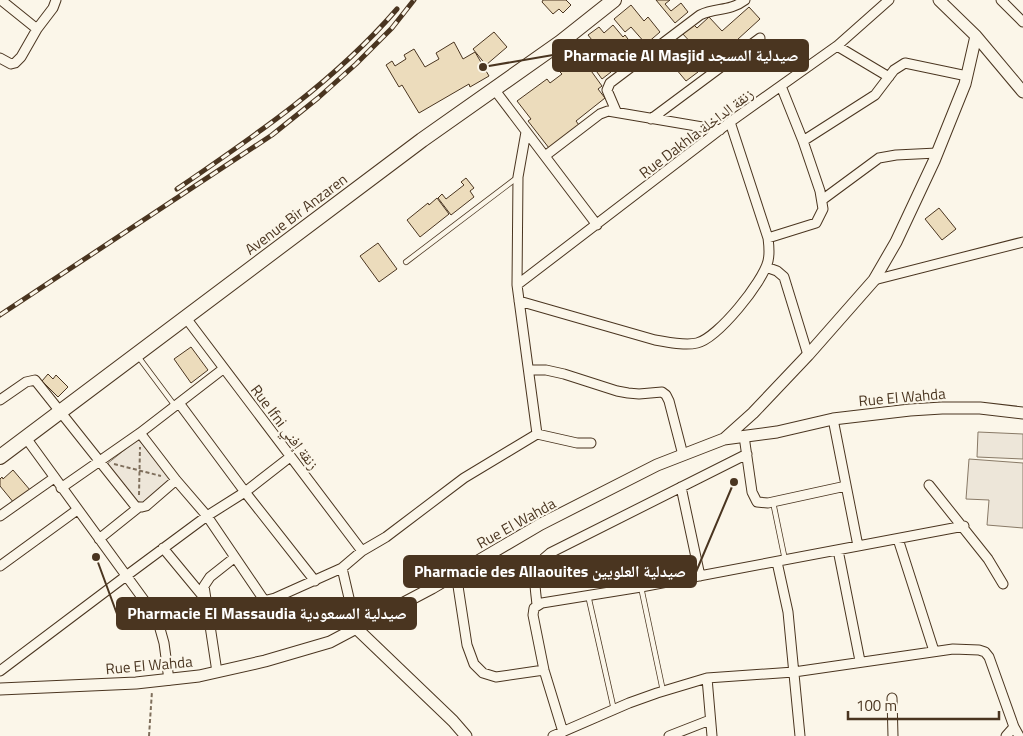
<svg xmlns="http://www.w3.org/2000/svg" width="1023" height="736" font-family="'Titillium Web','Noto Naskh Arabic',sans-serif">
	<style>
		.green { fill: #ede6d9; stroke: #887966 }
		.building { fill: #ecdcbc; stroke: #4a3520 }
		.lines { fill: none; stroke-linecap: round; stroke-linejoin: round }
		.service-casing { stroke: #4a3520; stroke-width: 6 }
		.minor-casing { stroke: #4a3520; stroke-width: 11 }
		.tertiary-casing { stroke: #4a3520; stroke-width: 13 }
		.primary-casing { stroke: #4a3520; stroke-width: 16 }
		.path { stroke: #7f6f5c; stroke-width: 2; stroke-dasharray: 4 2.5; stroke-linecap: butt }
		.service { stroke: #fbf6e9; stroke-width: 4.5 }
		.minor { stroke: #fbf6e9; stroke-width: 9 }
		.tertiary { stroke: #fbf6e9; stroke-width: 11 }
		.primary { stroke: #fbf6e9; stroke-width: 14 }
		.rail-casing { stroke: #4a3520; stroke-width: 5 }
		.rail { stroke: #fbf6e9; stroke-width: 3; stroke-dasharray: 9; stroke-linecap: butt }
		.labels { text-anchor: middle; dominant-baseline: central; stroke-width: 4; stroke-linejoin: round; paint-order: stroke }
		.street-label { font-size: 15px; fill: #4a3520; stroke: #fbf6e9 }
		.leader { fill: none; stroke: #4a3520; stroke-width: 2 }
		.callout-dot { fill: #4a3520; stroke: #fbf6e9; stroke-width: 2 }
		.callout { fill: #4a3520; stroke: #4a3520; stroke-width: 2 }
		.callout-label { font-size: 16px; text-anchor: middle; font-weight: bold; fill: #fff }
	</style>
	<rect width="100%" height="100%" fill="#fbf6e9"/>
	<path class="green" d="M978 432 1023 434V459L977 457Z
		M138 439 171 479 143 503 135 501 107 464Z
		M969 459 1023 463V528L987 525 989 500 966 499Z"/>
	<path class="building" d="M543 0H566L571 5 563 13 559 9 553 14 542 2Z
		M656 0H670L665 4 671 11 681 3 688 12 675 23Z
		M631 5 644 21 648 17 660 32 646 44 631 27 625 32 614 19Z
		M749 7 760 19 726 50 724 48 702 67 689 53 695 47 681 32 691 22 697 28 709 17 722 31Z
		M613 25 623 37 625 35 636 50 614 68 588 35 599 27 604 33Z
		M494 32 507 47 486 65 473 49Z
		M454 42 463 59 475 52 489 76 470 87 469 84 419 113 402 85 399 87 386 65 392 61 395 66 406 59 404 55 414 49 425 67 439 59 436 53Z
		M670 43 678 52 673 56 677 61 684 55 698 72 686 81 661 51Z
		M591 44 611 72 602 79 581 50Z
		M577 61 585 72 589 68 602 86 598 89 605 98 576 121 579 125 549 148 528 121 531 119 517 101 547 79 550 83 562 74 557 69 563 64 567 69Z
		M466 178 474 188 470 191 474 197 451 215 438 198 442 194 446 199 464 185 461 182Z
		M437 198 449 214 420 237 407 220 428 203 429 205Z
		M939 208 956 229 942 240 925 219Z
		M378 243 397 269 379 282 360 256Z
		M191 347 208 370 191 383 174 359Z
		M48 374 53 379 56 375 68 387 58 397 42 381Z
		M13 470 30 490 14 503 0 486V479L2 477 3 479Z"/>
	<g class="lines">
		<g class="service-casing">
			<path id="service" d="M406 262 518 177
				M137 355 175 406
				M773 502 785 560
				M641 587 663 691
				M588 595 614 710"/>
		</g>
		<g class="minor-casing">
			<path id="minor" d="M1 0 37 29
				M1001 0 1023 22
				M837 46 889 77
				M0 58 11 64 15 63 21 57 37 29 53 8 56 0
				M494 89 597 225
				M616 111 607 90 610 83 700 15C717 7 729 12 745 0
				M651 119 760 38
				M526 132 518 177 517 285 537 434
				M803 141 875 95 894 70 905 63 967 76
				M545 156 600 114 608 111 720 130
				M822 200 879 158 896 155 937 153
				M768 238 816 223 823 209 820 191 803 141 781 86
				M766 267 777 271 784 277 808 355
				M874 280 1023 242
				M517 285 730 122 837 46 889 0
				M519 301 655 340C668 342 684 346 697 343 718 338 763 282 768 261 770 253 769 246 768 238L730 122
				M186 318 362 551
				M529 370H546L564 374 617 391 628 393 639 394 662 392 666 395 669 401 683 455
				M0 400 26 382 35 380 136 507H142L146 506 176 480
				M179 403 245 492 315 581
				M833 419 858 546
				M140 433 176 480 207 516 264 600
				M744 436 752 492 757 502 768 503 846 486
				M26 438 157 618 164 643 169 680
				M929 485 988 559 1003 584
				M681 487 700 576
				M61 488 140 433 223 369
				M0 516 54 478
				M99 539 139 507
				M898 539 934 651
				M163 548 206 600
				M838 550 860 661
				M777 562 788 612 800 736
				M0 566 77 510
				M342 568 356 628
				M456 573 467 645 474 664 483 673 496 677 544 670
				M537 605C535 581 529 569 550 553L747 454
				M208 615 275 598 342 568 362 551 386 537 464 478 537 434 577 443H591
				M0 671 126 576 207 516 245 492 290 457
				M217 672 204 586 210 577 234 558
				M707 678 712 736
				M892 698 893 736
				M563 732 544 670 533 615 534 608 542 603 641 587 964 526
				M553 736 629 703 657 693 707 678 794 672 953 649 979 650 985 652 989 657 1014 727 1019 736
				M669 736 710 720
				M1006 736 1014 727"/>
		</g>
		<g class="tertiary-casing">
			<path id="tertiary" d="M939 0 976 36 1023 92
				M724 439 753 413 808 355 874 280 896 242 934 161 965 84 976 36
				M356 628 453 721 466 736
				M0 689 136 683 199 676 265 661 330 642 432 588 541 524 657 465 724 439 777 432 833 419 910 410 942 408H980L1023 413"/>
		</g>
		<g class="primary-casing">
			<path id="primary" d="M0 457 422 140 561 42 614 0"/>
		</g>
		<path class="path" d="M114 464 161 476
			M139 495 140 447
			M149 736 152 691"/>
		<use href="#service" class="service"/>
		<use href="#minor" class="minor"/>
		<use href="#tertiary" class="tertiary"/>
		<use href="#primary" class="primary"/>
		<g class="rail-casing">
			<path id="rail" d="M177 189C256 135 334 82 397 9
				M0 315 272 135 318 98 356 64 392 28 414 0"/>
		</g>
		<use href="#rail" class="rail"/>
	</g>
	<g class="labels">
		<g class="street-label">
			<text transform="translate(696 133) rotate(-37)">Rue Dakhla زنقة الداخلة</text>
			<text transform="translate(296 214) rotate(-37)">Avenue Bir Anzaren</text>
			<text transform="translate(902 397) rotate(-5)">Rue El Wahda</text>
			<text transform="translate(285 427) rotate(53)">Rue Ifni زنقة إفني</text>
			<text transform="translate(516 523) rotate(-29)">Rue El Wahda</text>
			<text transform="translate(149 665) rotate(-5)">Rue El Wahda</text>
		</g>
	</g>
	<path class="leader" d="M483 67L553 55M734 482L696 572M96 557L117 614"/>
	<g class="callout-dot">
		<circle cx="483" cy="67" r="5"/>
		<circle cx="734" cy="482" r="5"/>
		<circle cx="96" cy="557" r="5"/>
	</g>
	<g class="callout">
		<rect x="553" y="40" width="255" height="31" rx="5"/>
		<rect x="404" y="556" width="292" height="31" rx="5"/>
		<rect x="117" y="598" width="299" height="31" rx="5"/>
	</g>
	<g class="callout-label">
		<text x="681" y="61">Pharmacie Al Masjid صيدلية المسجد</text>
		<text x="550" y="577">Pharmacie des Allaouites صيدلية العلويين</text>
		<text x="267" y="619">Pharmacie El Massaudia صيدلية المسعودية</text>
	</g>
	<path d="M848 711v8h151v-8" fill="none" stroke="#4a3520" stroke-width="2.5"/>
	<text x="856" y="711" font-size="15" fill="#4a3520" stroke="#fbf6e9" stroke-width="4" paint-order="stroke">100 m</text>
</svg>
